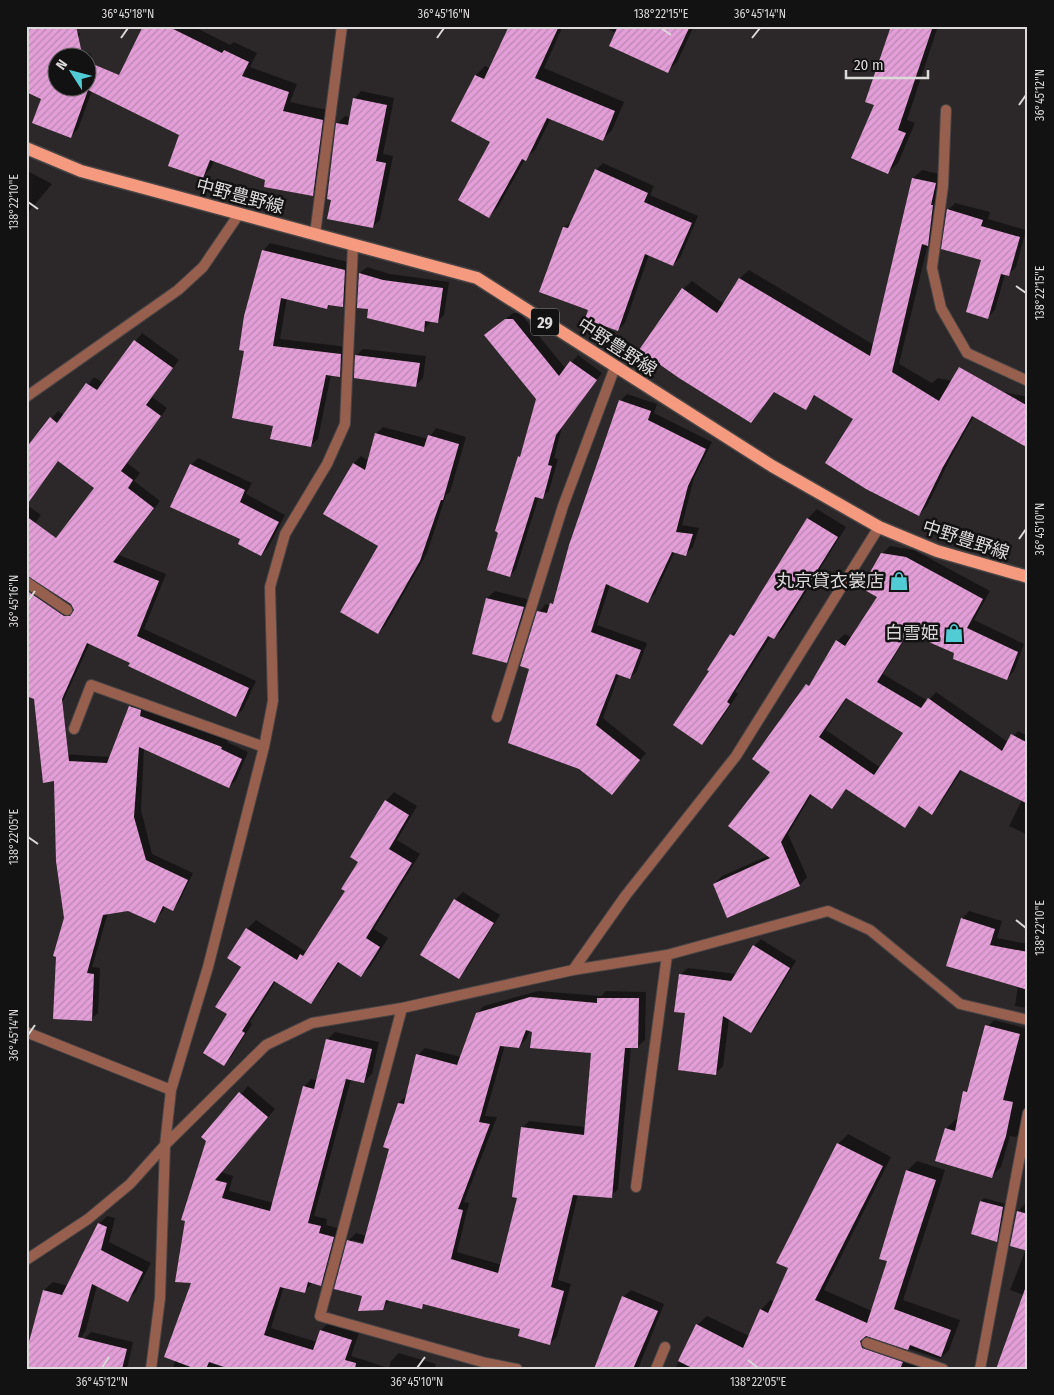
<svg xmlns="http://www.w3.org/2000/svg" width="1054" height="1395" font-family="'Fira Sans Condensed','Noto Sans JP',sans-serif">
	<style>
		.shadow { fill: #0007; fill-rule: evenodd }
		.building { fill: url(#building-hatch); fill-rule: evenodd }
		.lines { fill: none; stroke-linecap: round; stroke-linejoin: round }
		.minor-casing { stroke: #484445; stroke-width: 12 }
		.primary-casing { stroke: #484445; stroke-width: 15 }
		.minor { stroke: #965f4e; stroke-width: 10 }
		.primary { stroke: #f59a7e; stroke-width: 12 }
		.ticks { fill: none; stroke: #dbd9d9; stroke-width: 2 }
		.labels { text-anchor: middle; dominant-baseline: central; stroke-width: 5; stroke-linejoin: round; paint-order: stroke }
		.shield { fill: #131212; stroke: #9f9d9d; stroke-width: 1 }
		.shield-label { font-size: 16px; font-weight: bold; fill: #dbd9d9 }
		.street-label { font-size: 18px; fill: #dbd9d9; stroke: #131212 }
		.poi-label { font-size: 18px; fill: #dbd9d9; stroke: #131212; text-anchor: end }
		.neatline { fill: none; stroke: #dbd9d9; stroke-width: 2 }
		.ticks-label { font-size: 12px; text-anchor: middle; fill: #dbd9d9 }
	</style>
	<defs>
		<pattern id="building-hatch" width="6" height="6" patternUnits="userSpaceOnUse" patternTransform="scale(1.25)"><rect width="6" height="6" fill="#e39ed8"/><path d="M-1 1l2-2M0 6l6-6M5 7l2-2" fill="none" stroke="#bb87b2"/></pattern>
	</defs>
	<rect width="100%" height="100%" fill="#2c2829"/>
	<path class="shadow" d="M145 26H193L230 45 234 42 257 53 250 67 297 84 290 102 331 111 321 186 313 195 214 161 211 168 203 177 181 134Z
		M510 26H563L544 68 624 102 612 130 602 140 551 118 535 150 525 159 498 207 489 216 492 141 453 121 476 75 485 66 491 69Z
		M601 26H694L677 62 668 71 616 33Z
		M893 26H938L907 120 915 123 898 163 888 172 876 104Z
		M74 31 80 33 76 48 91 54 97 77 78 129 71 136 43 98 26 91ZM58 58H88V88H58Z
		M361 91 394 98 383 154 393 156 380 220 372 227 333 199 338 123 345 116 350 117 354 99Z
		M603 163 654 186 650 195 698 216 680 258 673 265 649 255 625 323 618 330 589 309 564 227 573 221 596 170Z
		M26 170 52 184 26 215Z
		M922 170 944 175 936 236 928 244 899 364 932 383 938 378 1028 397V447L974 416 951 457 927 506 919 515 855 418 816 395 805 408 775 391 751 422 683 289 692 281 724 304 740 278 749 270 874 345 913 178Z
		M955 203 990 212 988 219 1026 230 1016 267 1008 275 1005 274 995 310 988 317 982 259 948 210Z
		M270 243 352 263 350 298 343 305 330 304 327 308 287 298 280 339 348 347 347 368 340 375 331 374 318 439 310 446 274 425 263 251Z
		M367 267 390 274 449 282 444 315 437 322 431 321 423 330 369 307 360 273Z
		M513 313H520L566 369 578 355 602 373 562 427 554 458 558 459 549 491 542 497 539 496 516 569 510 576 519 457 523 453 537 399 493 329Z
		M142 333 179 360 152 397 167 408 127 463 140 473 134 481 160 501 119 555 166 574 144 629 256 681 243 709 236 716 90 643 46 738 30 593 37 586 73 609 72 604 96 488 59 460 27 505 41 515 26 535V450L58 411 64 415 94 377 103 383Z
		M363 349 426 356 423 378 416 385 356 356Z
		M627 394 657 404 654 413 712 442 694 478 682 525 699 528 693 547 686 554 675 551 655 594 647 602 610 585 597 625 647 643 637 671 630 678 619 674 603 718 646 753 612 794 531 668 539 612 546 604 550 606 556 599 620 401Z
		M383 427 428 439 436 428 466 437 450 492 446 495 427 553 385 626 378 633 380 546 325 513 354 463 361 456 369 461 376 434Z
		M198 458 252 483 246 494 285 515 268 548 261 555 242 539 191 465Z
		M817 509 846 527 783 629 774 638 771 636 735 692 738 694 711 734 702 744 711 670 731 635 742 626 808 518Z
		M890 546 914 550 990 591 974 620 1024 644 1014 671 1007 679 956 652 910 632 883 674 928 701 936 692 1008 742 1018 731 1028 736V835L1009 826 1022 800 962 770 939 806 932 813 920 806 904 826 847 789 832 807 812 794 788 834 807 877 800 885 728 916 714 884 722 876 768 856 772 772 754 759 815 677 837 641 845 634 852 638 879 597 882 554ZM847 698 905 733 881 768 826 730Z
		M495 591 530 600 514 654 506 661 487 598Z
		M136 700 146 709 228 740 227 742 248 752 236 780 229 787 144 748 141 810 152 854 193 873 179 902 173 909 166 906 155 922 129 910 108 913 92 967 100 968 98 1013 91 1019 57 956 65 918 61 754 111 757 130 707Z
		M394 792 417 806 397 840 420 854 374 929 388 938 370 967 361 975 340 962 319 994 311 1002 276 981 250 1022 252 1024 232 1056 224 1064 229 1014 242 966 229 958 247 929 256 920 305 951 310 946 346 891 386 801Z
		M463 892 500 915 466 970 459 977 422 955 455 900Z
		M969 911 1002 921 997 938 1028 944V1008L1015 1006 1018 986 962 919Z
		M761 939 796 961 758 1024 751 1031 729 1018 723 1066 716 1073 680 975 688 968 737 974 754 946Z
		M538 991 601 996 606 991 646 992 645 1040 637 1047H631L618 1189 611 1196 578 1194 558 1280 571 1284 557 1336 550 1344 521 1329 426 1303 421 1307 390 1300 382 1309 364 1295 348 1241 356 1233 366 1236 391 1148 399 1103 406 1096 418 1055 425 1048 461 1057 477 1014 484 1006ZM530 1030 592 1052 586 1127 529 1121 522 1128 518 1197 502 1265 457 1252 469 1203 464 1202 497 1117 485 1116 505 1045 519 1046 526 1039ZM352 1240 369 1244 368 1247 352 1242Z
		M994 1020 1028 1029V1115L1026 1127 1016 1137 1010 1136 1001 1167 991 1177 946 1129 956 1119 959 1120 965 1092 970 1087 985 1030Z
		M335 1032 379 1042 372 1074 364 1082 351 1079 314 1216 327 1219 326 1225 341 1229 328 1276 321 1284 313 1282 305 1291 284 1286 271 1328 317 1342 321 1330 328 1323 359 1333 351 1356 389 1368 391 1361 399 1353 436 1364 435 1369H173L193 1282 207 1141 203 1137 248 1086 275 1109 221 1172 233 1176 229 1191 274 1203 304 1087 311 1079 317 1080 327 1040Z
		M848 1134 891 1157 824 1290 872 1311 889 1260 907 1171 917 1161 945 1170 903 1300 960 1320 949 1350 940 1359 870 1336 874 1340 944 1364 943 1369H675L697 1325 707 1316 749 1336 761 1310 770 1300 775 1302 838 1144Z
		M984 1198 1006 1204 1000 1237 996 1241 972 1234 981 1201Z
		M1027 1202H1028V1369L1024 1295 1010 1290 1026 1249 1018 1211Z
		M107 1216 115 1218 109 1242 151 1263 136 1292 128 1300 97 1285 86 1330 61 1369 44 1290 53 1282 68 1286 99 1224Z
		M631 1290 664 1304 638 1369H595L623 1297Z
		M91 1332 133 1342 127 1369H78L84 1339Z"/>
	<path class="building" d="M26 26H76L83 58H58V88H88V62L119 75 143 26H167L222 53 224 50 249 62 242 76 289 92 283 111 323 120 313 196 264 187 265 180 210 160 203 178 168 166 179 135 88 90 71 138 32 123 41 99 26 92Z
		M509 26H559L535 78 615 111 603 141 547 118 526 161 522 159 489 218 458 200 490 142 451 121 475 75 484 79Z
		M618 26H690L668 73 609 46Z
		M891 26H933L898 130 906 133 888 174 851 158 874 105 865 102Z
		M353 98 387 105 376 161 386 163 373 228 327 219 331 200 327 199 336 123 348 125Z
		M595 169 648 193 644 202 692 223 673 266 645 254 618 331 585 319 588 310 539 292 563 227 568 228Z
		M912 178 936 183 931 205H933L928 246 922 244 892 372 939 401 959 367 1028 406V448L972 416 943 467 919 516 866 489 825 463 853 419 814 395 806 410 774 392 751 423 679 378 639 350 682 288 717 313 739 278 870 356Z
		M947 209 983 220 981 226 1020 237 1009 276 1001 274 988 319 966 312 981 260 941 249Z
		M262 250 345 270 343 307 328 305 327 309 281 298 273 346 341 354 340 377 326 375 311 447 270 439 273 426 232 418 244 351 239 350 244 316Z
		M359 273 383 280 443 288 438 323 425 321 424 332 367 318 368 309 357 308Z
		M505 319H513L559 376 570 361 597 380 556 435 548 465 552 466 543 499 535 497 510 577 487 570 498 533 495 531 518 456 520 457 536 399 484 335Z
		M134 340 173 368 146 405 161 416 121 471 133 480 128 488 154 508 113 562 159 581 137 636 249 688 236 717 128 666 130 663 87 643 62 699 69 761 107 763 129 706 141 710 140 716 222 747 221 749 242 759 229 788 139 747 134 817 146 860 188 880 173 911 163 906 155 923 128 911 103 915 87 973 94 974 92 1021 53 1019 56 957 53 956 64 918 56 861 54 781 43 783 34 699 26 696V590L64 616H70L74 610 71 604 26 575V516L56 538 94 488 58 461 26 506V448L50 417 57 423 86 383 97 390Z
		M355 355 420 363 416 387 354 378Z
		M619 400 651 411 648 420 706 449 688 486 676 532 693 534 686 556 672 552 648 603 606 584 591 632 641 650 630 679 616 674 596 725 640 760 612 795 579 769 508 743 529 669 520 666 537 611 547 613 550 603 553 604 569 545Z
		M375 433 424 447 428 435 459 444 443 500H441L420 561 378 634 340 612 378 546 323 514 353 463 365 470Z
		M190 464 245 490 240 502 279 522 261 556 238 544 240 539 170 507Z
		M807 518 838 537 774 639 768 636 727 702 730 704 702 745 673 725 709 671 707 670 730 634 734 636Z
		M881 553 906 557 983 599 967 628 1018 652 1007 680 953 659 954 653 908 633 877 682 921 708 928 698 1002 751 1011 734 1028 743V804L960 770 932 815 919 806 905 828 846 789 832 809 810 794 781 842 800 886 727 918 713 884 770 858 728 826 770 772 752 759 806 684 809 686 836 640 845 646 877 597 861 588ZM846 698 903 733 874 775 819 737Z
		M486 598 524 607 507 663 472 654Z
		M385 800 409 815 389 849 412 863 366 938 380 947 361 977 338 962 311 1004 274 981 242 1031 245 1033 224 1066 203 1053 227 1014 215 1007 241 967 227 958 246 928 297 960 300 954 303 956 345 891 341 889 358 862 350 857Z
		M454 899 494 923 459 979 420 955Z
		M961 918 995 929 990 945 1028 952V990L946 966Z
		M753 945 790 968 751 1033 723 1016 716 1075 678 1070 685 1013 674 1012 679 974 731 981Z
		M530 997 597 1003V998H639L638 1048H625L612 1198 573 1195 551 1287 564 1291 550 1345 518 1336 520 1329 423 1304 422 1309 386 1300 383 1310 358 1311 362 1296 334 1289 347 1240 363 1244 389 1149 383 1147 398 1103 404 1104 416 1054 457 1065 476 1013ZM526 1030 532 1032 530 1048 591 1053 584 1135 521 1127 512 1197 517 1198 498 1273 451 1259 463 1210 458 1209 490 1124 479 1122 500 1046 519 1048Z
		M985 1025 1020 1034 1003 1100 1013 1102 1006 1136 992 1178 935 1161 945 1128 955 1131 963 1091 967 1092Z
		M326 1039 372 1049 364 1083 346 1079 308 1223 321 1226 319 1233 334 1237 321 1286 308 1282 305 1293 280 1287 264 1335 313 1350 320 1330 352 1340 345 1360 356 1363 355 1369H230L209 1362 206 1369H196L164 1357 191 1283 175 1282 185 1221 181 1220 206 1141 201 1137 239 1092 268 1117 215 1180 227 1183 222 1198 270 1211 303 1086 314 1089Z
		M837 1143 883 1166 815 1300 867 1323 887 1261 879 1259 906 1170 936 1180 894 1309 951 1330 941 1357 910 1345 908 1350 866 1336 860 1341 862 1348 903 1362 900 1369H694L678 1361 696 1324 743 1348 760 1309 768 1313 788 1268 776 1263Z
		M980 1201 1003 1207 997 1242 971 1234Z
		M1017 1211 1028 1214V1251L1010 1246Z
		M98 1223 107 1227 101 1250 143 1272 128 1302 92 1284 78 1337 127 1349 122 1369H26V1353L43 1290 62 1295Z
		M1025 1289 1028 1290V1369H996Z
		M622 1296 658 1311 633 1369H594Z"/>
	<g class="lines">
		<g class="minor-casing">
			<path id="minor" d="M946 110 943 186 932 268 941 308 967 353 1028 381
				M315 234 342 26
				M26 397 178 290 203 267 239 214
				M26 582 67 610
				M497 717 563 506 615 367
				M74 729 91 685 264 747
				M573 970 626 895 736 756 879 527
				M402 1008 320 1316 486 1363 517 1369
				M26 1032 171 1090
				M636 1187 667 955
				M26 1260 88 1219 130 1184 165 1145 266 1045 312 1023 402 1008 573 970 667 955 828 911 870 930 960 1004 1028 1020
				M867 1343 943 1369
				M151 1369 160 1298 165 1145 171 1090 208 967 264 747 273 701 270 587 285 534 327 464 345 424 353 245
				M656 1369 665 1347
				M980 1369 1028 1113"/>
		</g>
		<g class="primary-casing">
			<path id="primary" d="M26 148 81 171 477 278 772 466 879 527 937 551 1028 577"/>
		</g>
		<use href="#minor" class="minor"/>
		<use href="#primary" class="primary"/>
	</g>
	<path class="ticks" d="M661 28 671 35M121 38 128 28M437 38 444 28M752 38 760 28M1019 105 1026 95M28 202 38 209M1016 286 1026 293M1019 539 1026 529M28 601 35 591M28 837 38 844M1016 920 1026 928M28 1035 35 1025M748 1360 758 1368M102 1368 109 1357M417 1368 425 1357"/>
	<defs>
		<g id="shop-bare" transform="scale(1.5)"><path d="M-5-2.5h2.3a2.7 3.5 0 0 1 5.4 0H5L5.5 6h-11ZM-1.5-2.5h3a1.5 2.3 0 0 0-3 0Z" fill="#51ccd5" stroke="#131212" stroke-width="2.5" paint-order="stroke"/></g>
	</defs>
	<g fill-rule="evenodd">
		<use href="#shop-bare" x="899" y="581"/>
		<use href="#shop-bare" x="954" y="633"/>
	</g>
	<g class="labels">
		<rect class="shield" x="531" y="308.5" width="28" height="27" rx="4"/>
		<g class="shield-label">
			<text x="545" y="322">29</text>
		</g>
		<g class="street-label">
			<text transform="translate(240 196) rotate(15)">中野豊野線</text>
			<text transform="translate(617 347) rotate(33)">中野豊野線</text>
			<text transform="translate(966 540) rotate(18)">中野豊野線</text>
		</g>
		<g class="poi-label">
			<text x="884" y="581">丸京貸衣裳店</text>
			<text x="939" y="633">白雪姫</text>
		</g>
	</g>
	<rect width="1054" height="1395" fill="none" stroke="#131212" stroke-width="55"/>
	<g transform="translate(72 72) rotate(306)"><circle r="24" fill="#131212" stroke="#636262"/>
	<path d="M0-4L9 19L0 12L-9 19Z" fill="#51ccd5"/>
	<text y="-8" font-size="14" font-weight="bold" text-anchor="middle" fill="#dbd9d9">N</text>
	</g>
	<path d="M846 70v8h82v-8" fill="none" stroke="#dbd9d9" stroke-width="2.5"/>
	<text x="854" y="70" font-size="15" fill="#dbd9d9" stroke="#131212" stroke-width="4" paint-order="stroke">20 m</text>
	<rect x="28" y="28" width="998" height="1340" class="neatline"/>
	<g class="ticks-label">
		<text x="128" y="18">36°45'18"N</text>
		<text x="444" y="18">36°45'16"N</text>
		<text x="661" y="18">138°22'15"E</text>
		<text x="760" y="18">36°45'14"N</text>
		<text transform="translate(1040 95) rotate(-90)" y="4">36°45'12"N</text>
		<text transform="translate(14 202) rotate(-90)" y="4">138°22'10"E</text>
		<text transform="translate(1040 293) rotate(-90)" y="4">138°22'15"E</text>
		<text transform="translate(1040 529) rotate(-90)" y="4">36°45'10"N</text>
		<text transform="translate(14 601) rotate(-90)" y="4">36°45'16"N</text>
		<text transform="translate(14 837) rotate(-90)" y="4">138°22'05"E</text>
		<text transform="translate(1040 928) rotate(-90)" y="4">138°22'10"E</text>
		<text transform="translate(14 1035) rotate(-90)" y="4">36°45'14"N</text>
		<text x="102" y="1386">36°45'12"N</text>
		<text x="417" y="1386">36°45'10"N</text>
		<text x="758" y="1386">138°22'05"E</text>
	</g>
</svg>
